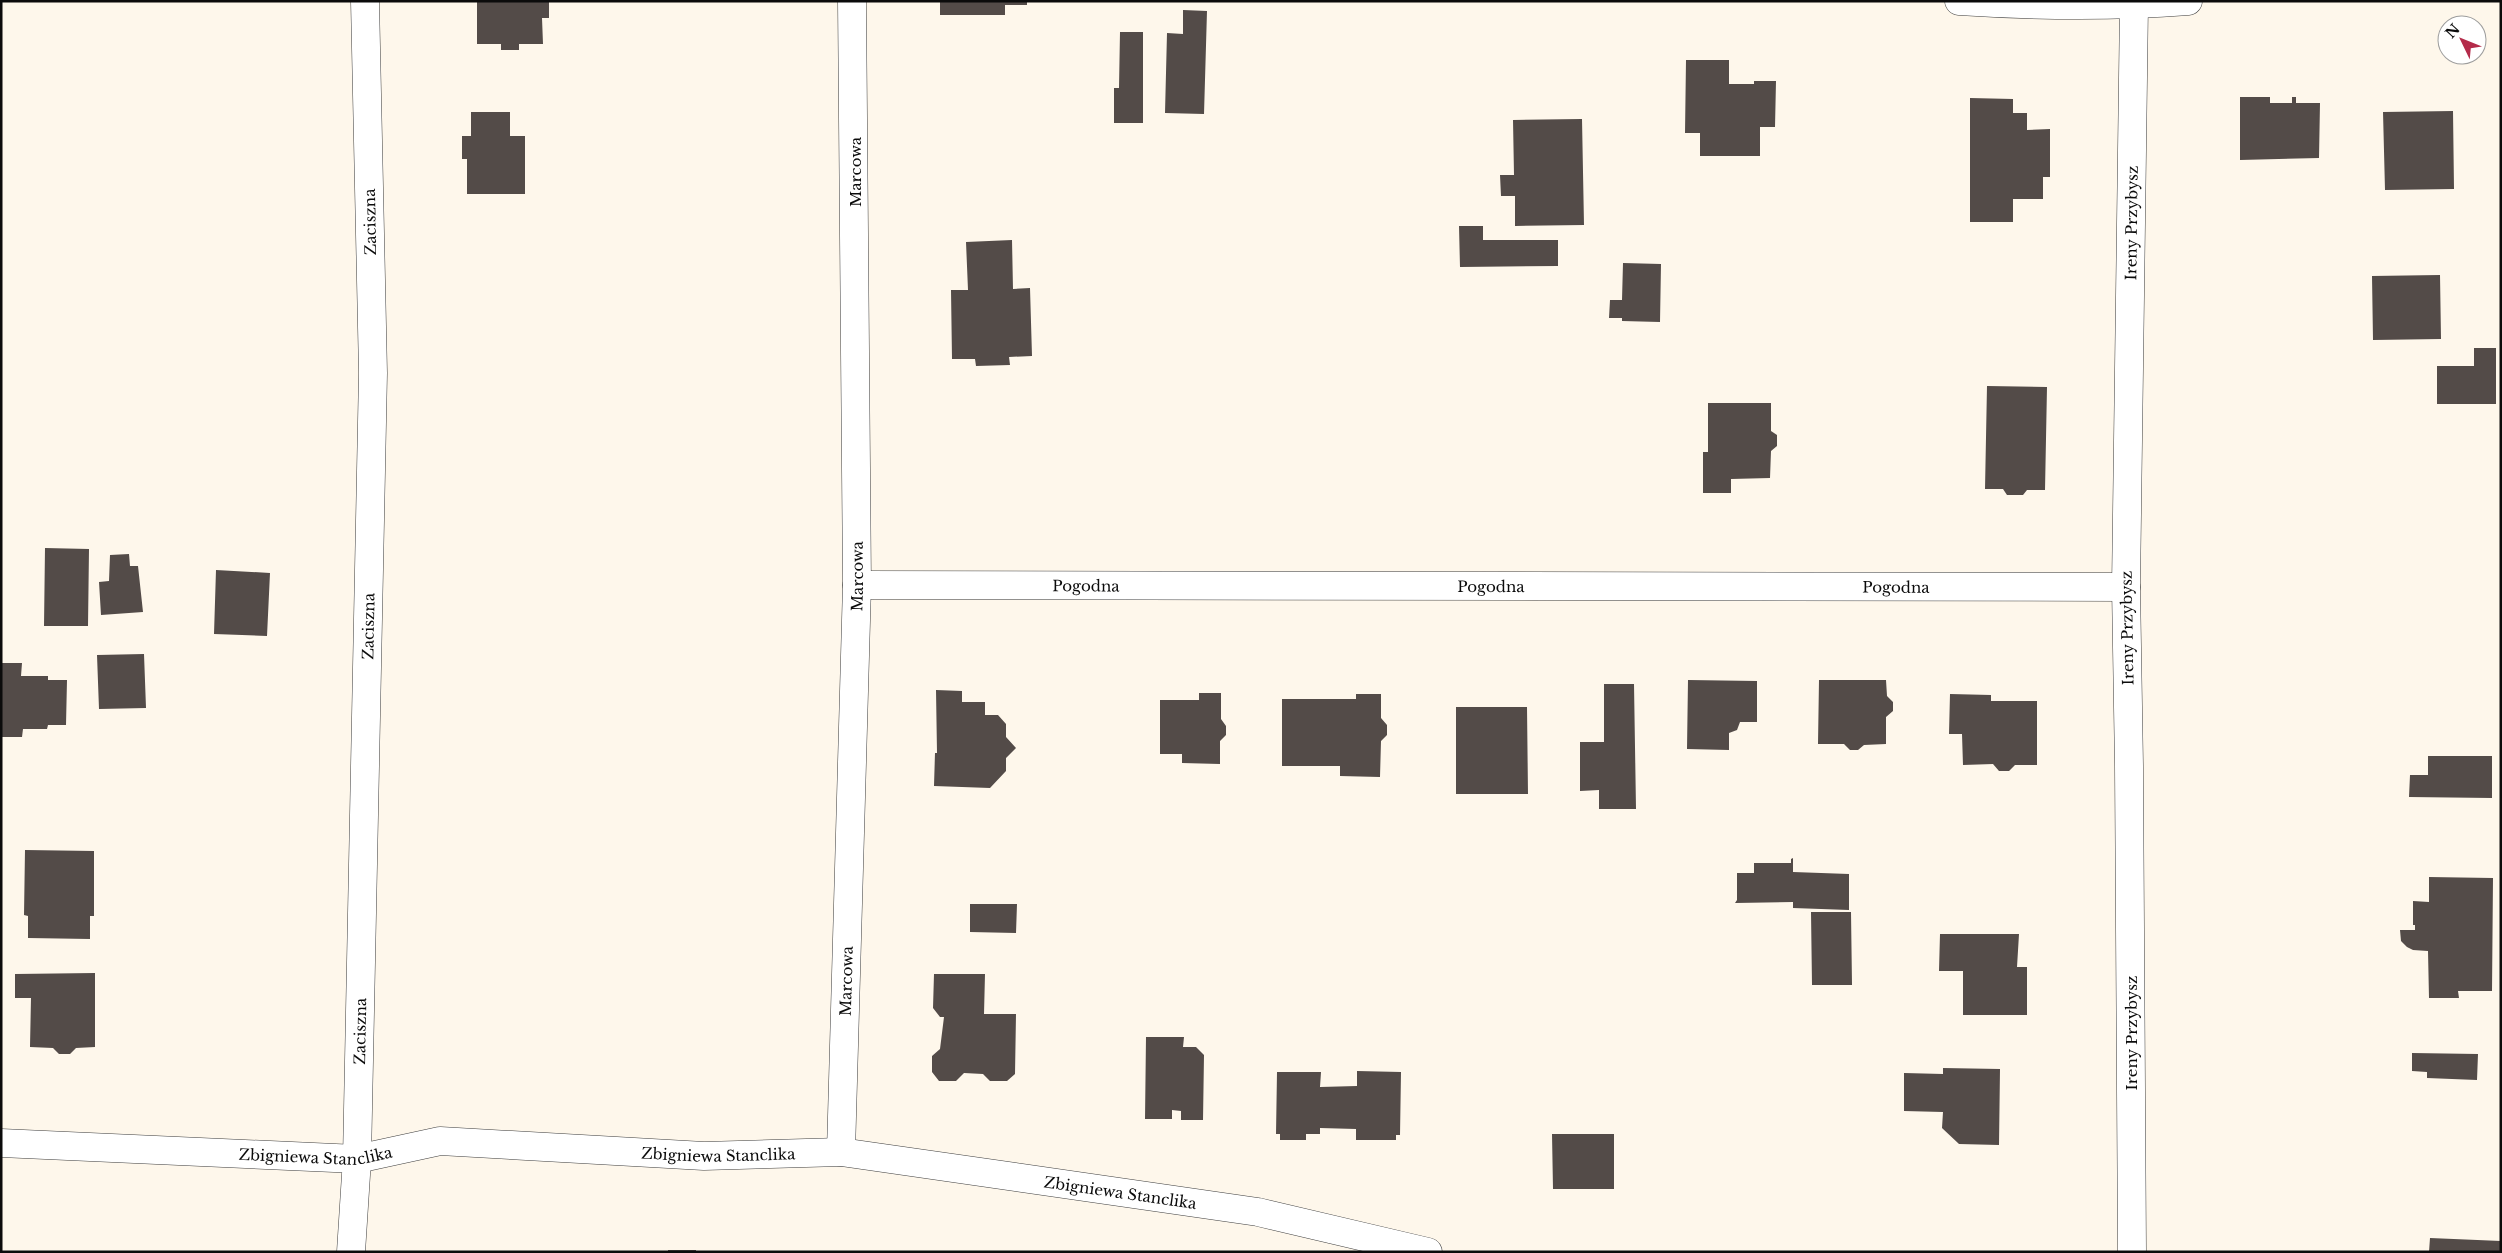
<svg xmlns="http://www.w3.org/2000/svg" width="2502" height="1253" font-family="'Libre Baskerville',serif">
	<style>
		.building { fill: #534b48 }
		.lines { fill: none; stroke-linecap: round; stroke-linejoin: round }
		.minor-casing { stroke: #3e3e3e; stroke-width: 29 }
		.minor { stroke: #fff; stroke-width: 28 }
		.labels { text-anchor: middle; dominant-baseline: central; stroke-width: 5; stroke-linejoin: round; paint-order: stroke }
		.street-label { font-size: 15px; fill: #0b0b0b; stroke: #fff }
	</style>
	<rect width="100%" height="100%" fill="#fef7eb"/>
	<path class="building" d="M477 1H549V18H542L543 44H519V50H501V44H477Z
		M940 1H1027V5H1005V15H940Z
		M1183 10 1207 11 1204 114 1165 113 1167 33 1183 34Z
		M1120 32H1143V123H1114V88H1119Z
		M1686 60H1729V84H1754V81H1776L1775 127H1760V156H1700V133H1685Z
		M2240 97H2270V103H2292V97H2296V103H2320L2319 158 2240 160Z
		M1970 98 2013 99V113H2027V130L2050 129V177H2043V199H2013V222H1970Z
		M2453 111 2454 189 2385 190 2383 112Z
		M471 112H510V136H525V194H467V159H462V136H471Z
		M1582 119 1584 225 1515 226V196H1501L1500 175H1514L1513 120Z
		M1459 226H1483V240H1558V266L1460 267Z
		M1012 240 1013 289 1030 288 1032 356 1009 357 1010 365 976 366 975 359H952L951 290H968L966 242Z
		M1623 263 1661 264 1660 322 1622 321V318H1609L1610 300H1622Z
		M2440 275 2441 339 2373 340 2372 276Z
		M2474 348H2496V404H2437V366H2474Z
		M1987 386 2047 387 2045 490H2027L2023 495H2007L2003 489H1985Z
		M1708 403H1771V431L1777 435V446L1771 451 1770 478 1731 479V493H1703V452H1708Z
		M45 548 89 549 88 626H44Z
		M129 554 130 566H138L143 612 101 615 99 582 109 581 110 555Z
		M216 570 270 573 267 636 214 634Z
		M144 654 146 708 99 709 97 655Z
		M1 663H22L21 676H48V680H67L66 725H48L47 729H23L22 737H1Z
		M1688 680 1757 681V722H1740L1737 730 1729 733V750L1687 749Z
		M1819 680H1886L1887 696 1893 702V711L1886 717V744L1864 745 1858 750H1850L1844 744H1818Z
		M1604 684H1634L1636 809H1599V790L1580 791V742H1604Z
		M936 690 962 691V702H985V715H998L1006 724V737L1016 748 1006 758V771L990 788 934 786 935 753H937Z
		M1199 693H1221V719L1226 726V735L1220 741V764L1182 763V754H1160V700H1199Z
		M1356 694H1381V718L1387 725V735L1381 741 1380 777 1340 776V766H1282V699H1356Z
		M1950 694 1991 695V701H2037V765H2015L2009 771H1999L1993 764 1963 765 1962 734H1949Z
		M1456 707H1527L1528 794H1456Z
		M2428 756H2492V798L2409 797 2410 775H2428Z
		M25 850 94 851V916H90V939L28 938V916L24 915Z
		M1793 858V872L1849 874V910L1793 908V902L1735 903 1737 900V873H1754V863H1791V859Z
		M2429 877 2493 878 2492 991H2458L2459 998H2429L2428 951 2413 950 2407 947 2401 941 2400 930H2415V925H2413V901L2429 902Z
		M970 904H1017L1016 933 970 932Z
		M1811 912H1851L1852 985H1812Z
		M1940 934H2019L2017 967H2027V1015H1963V971H1939Z
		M95 973V1047L76 1048 70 1054H59L53 1048 30 1047 31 998H15V974Z
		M934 974H985L984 1014H1016L1015 1074 1007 1081H990L983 1074 964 1073 956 1081H939L932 1072V1056L940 1049 944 1017H940L933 1008Z
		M1146 1037H1184L1183 1047H1196L1204 1055 1203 1120H1181V1111L1172 1110V1119H1145Z
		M2412 1053 2478 1054 2477 1080 2427 1078V1072L2412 1071Z
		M1943 1068 2000 1069 1999 1145 1959 1144 1942 1128 1943 1112 1904 1111V1073L1943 1074Z
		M1357 1071 1401 1072 1400 1135H1396V1140H1356V1129L1320 1128V1134H1306V1140H1280V1134H1276L1277 1072H1321L1320 1087 1357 1086Z
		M1552 1134H1614V1189H1553Z
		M2430 1238 2501 1241V1252H2429Z
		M668 1250H696V1252H668Z"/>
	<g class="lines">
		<g class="minor-casing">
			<g id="minor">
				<path d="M1959 1C2036 6 2112 7 2188 1"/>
				<path id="s1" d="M857 585 2126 587"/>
				<path id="s2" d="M1 1143 357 1159 440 1141 704 1156 841 1152 1258 1212 1428 1252"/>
				<path id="s3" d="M841 1152 857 585 852 1"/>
				<path id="s4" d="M351 1252 357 1159 373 373 365 1"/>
				<path id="s5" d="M2132 1252 2129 766 2126 587 2134 5"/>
			</g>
		</g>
		<use href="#minor" class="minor"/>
	</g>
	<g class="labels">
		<g class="street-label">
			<text transform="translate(855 172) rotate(-90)">Marcowa</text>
			<text transform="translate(370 222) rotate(-91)">Zaciszna</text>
			<text stroke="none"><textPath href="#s5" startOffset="1029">Ireny Przybysz</textPath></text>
			<text stroke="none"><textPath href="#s3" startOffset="576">Marcowa</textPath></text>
			<text stroke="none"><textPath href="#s1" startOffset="229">Pogodna</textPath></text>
			<text stroke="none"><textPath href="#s1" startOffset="634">Pogodna</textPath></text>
			<text stroke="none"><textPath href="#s1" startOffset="1039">Pogodna</textPath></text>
			<text stroke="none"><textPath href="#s4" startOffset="626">Zaciszna</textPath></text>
			<text transform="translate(2127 628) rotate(-91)">Ireny Przybysz</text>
			<text stroke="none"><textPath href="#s3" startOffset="171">Marcowa</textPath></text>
			<text stroke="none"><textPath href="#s4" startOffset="221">Zaciszna</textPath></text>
			<text transform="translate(2131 1033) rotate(-90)">Ireny Przybysz</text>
			<text stroke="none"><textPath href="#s2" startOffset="315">Zbigniewa Stanclika</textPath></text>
			<text stroke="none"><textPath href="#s2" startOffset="720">Zbigniewa Stanclika</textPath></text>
			<text stroke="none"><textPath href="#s2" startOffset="1125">Zbigniewa Stanclika</textPath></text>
		</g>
	</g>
	<rect width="2502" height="1253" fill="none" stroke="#0b0b0b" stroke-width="5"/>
	<g transform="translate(2462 40) rotate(313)"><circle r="24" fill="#ffffff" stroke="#9d9d9d"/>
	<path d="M0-4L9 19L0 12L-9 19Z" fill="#b42b4a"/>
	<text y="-8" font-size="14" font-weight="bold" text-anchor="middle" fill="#0b0b0b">N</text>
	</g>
</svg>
